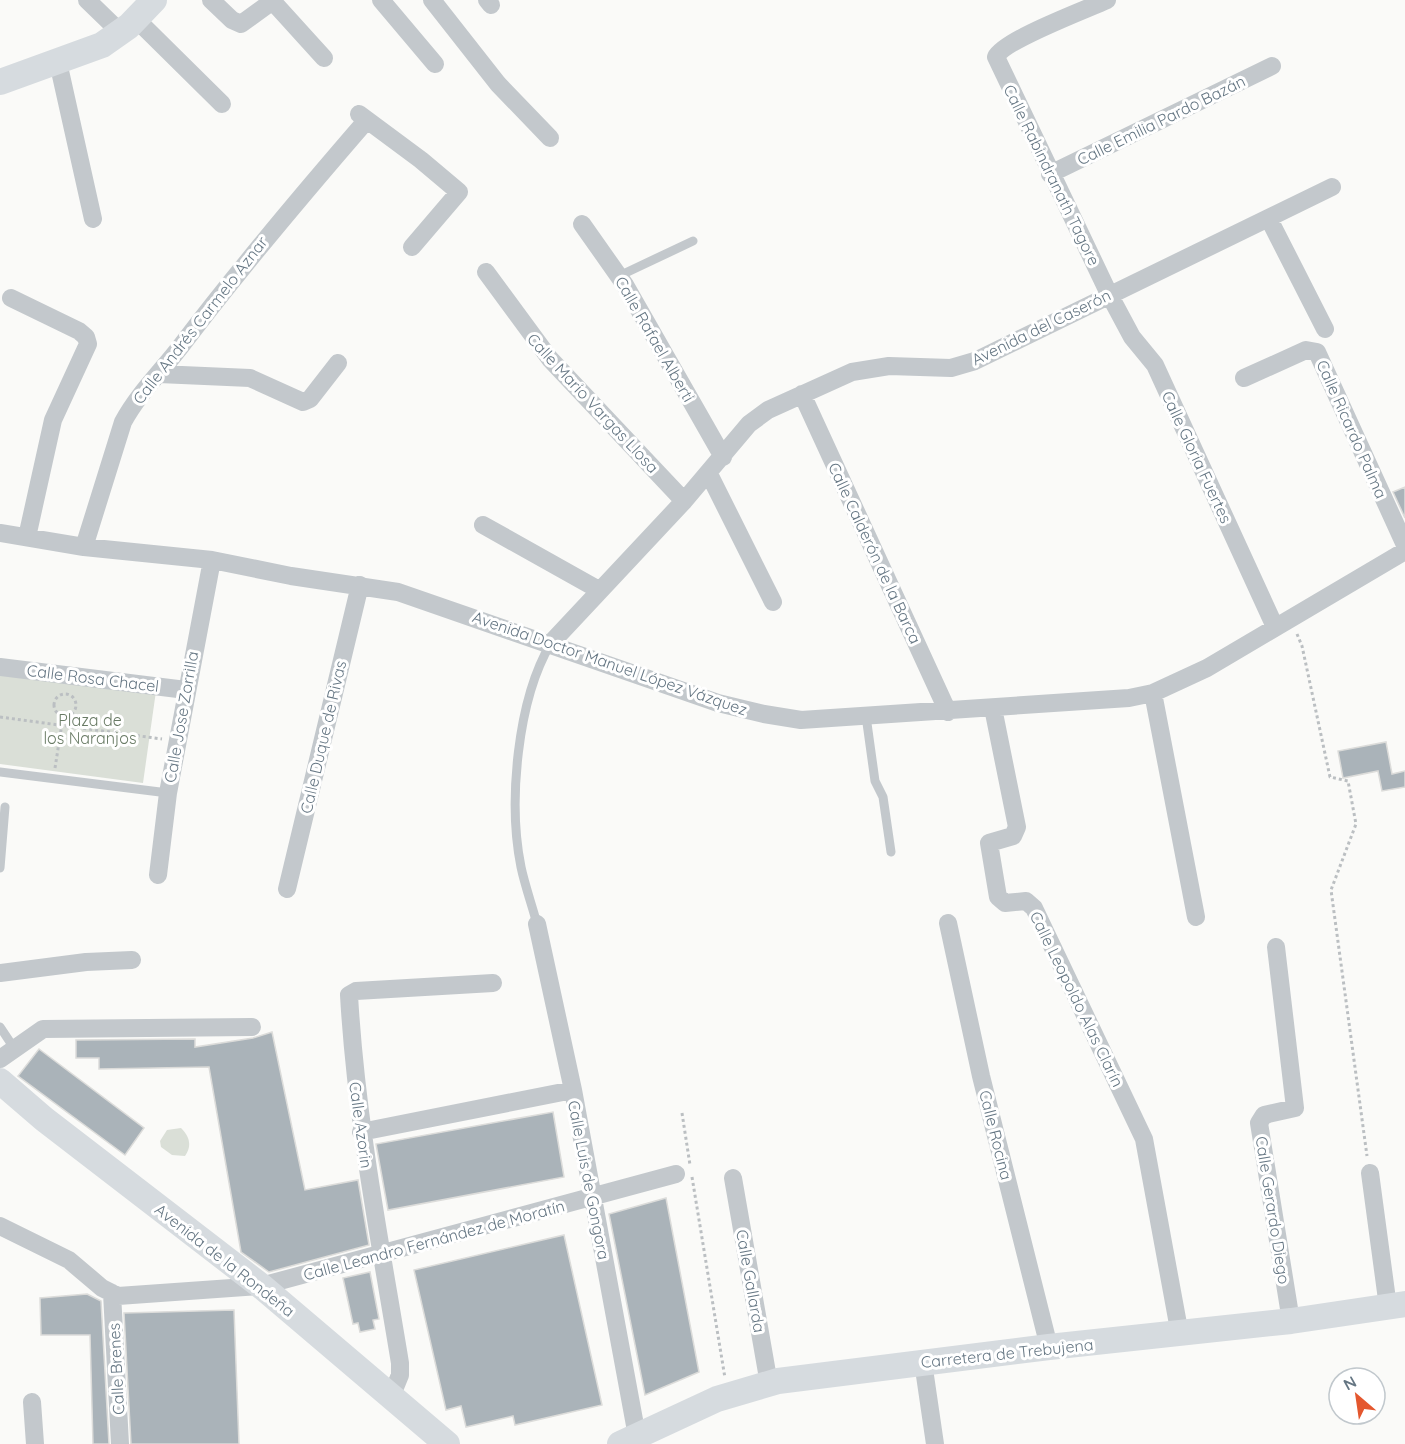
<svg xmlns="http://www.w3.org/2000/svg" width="1405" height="1444" font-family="Quicksand,sans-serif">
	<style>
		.green { fill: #dadfd7 }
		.building { fill: #aab3b9; stroke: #dcdcda; stroke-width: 1.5 }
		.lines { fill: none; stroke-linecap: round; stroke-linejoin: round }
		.path { stroke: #bbbfc2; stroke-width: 3; stroke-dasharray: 3 3; stroke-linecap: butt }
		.lane { stroke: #c3c8cc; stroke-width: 9 }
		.street { stroke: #c3c8cc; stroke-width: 18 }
		.secondary { stroke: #d6dbdf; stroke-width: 26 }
		.labels { text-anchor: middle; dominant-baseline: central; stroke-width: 6; stroke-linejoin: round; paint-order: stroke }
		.street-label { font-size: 16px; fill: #657683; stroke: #fff }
		.park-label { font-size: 16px; fill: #687a64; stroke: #fff }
	</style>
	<rect width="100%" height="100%" fill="#fafaf8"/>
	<path class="green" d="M0 671 156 691 143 783 0 764Z
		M181 1128C190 1137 192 1146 185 1156L172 1155 161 1147 160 1141 167 1130Z"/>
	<path class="building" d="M1405 487V518L1393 492Z
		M1386 742 1392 774 1405 771V787L1382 791 1378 771 1343 778 1338 751Z
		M272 1032 305 1190 358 1180 369 1245 269 1272 241 1252 209 1067 99 1069V1058H76V1040L195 1039V1047L253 1038Z
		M39 1049 144 1128 125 1155 18 1076Z
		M553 1112 564 1177 388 1210 376 1144Z
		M666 1198 699 1372 645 1395 609 1214Z
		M564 1235 602 1405 515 1425 513 1416 466 1427 461 1406 446 1410 414 1270Z
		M370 1272 379 1319 373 1320 375 1329 360 1332 358 1323 353 1324 343 1278Z
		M87 1294 101 1301 109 1444H93L90 1335H41L40 1298Z
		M234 1310 239 1444H131L124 1313Z"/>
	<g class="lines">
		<path class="path" d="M1297 634 1302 646 1330 777 1348 781 1356 824 1331 890 1367 1156
			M54 705a11 11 0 1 1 22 0a11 11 0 1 1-22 0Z
			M0 717 162 739
			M55 768 63 717
			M682 1113 690 1165
			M692 1177 725 1378"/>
		<path class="lane" d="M619 276 693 241
			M866 716 875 781 883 797 891 852
			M0 772 168 793
			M0 868 5 807
			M537 924C532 905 525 886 521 867 508 803 517 700 551 643
			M0 1027 14 1048"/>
		<path class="street" d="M87 0 121 33
			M211 0 232 20 241 24 270 3 275 4 324 58
			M381 0 435 64
			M432 0 498 84 550 138
			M487 0 491 5
			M1107 0C1085 10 1004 40 996 57L1109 294 1132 337 1155 365 1275 627
			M136 19 222 104
			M58 62 93 219
			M359 114 421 160 459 192 412 247
			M1050 174 1272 66
			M1269 219 1325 329
			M582 224 625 285 723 457
			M486 272 550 359 684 501
			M11 298 79 331 86 337 88 344 53 420 27 537
			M159 374 250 378 303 402 310 399 338 363
			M1244 378 1306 350 1317 352 1405 545
			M802 394 948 712
			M709 474 773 602
			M483 525 599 590
			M0 533 84 547 212 560 291 576 398 592 718 703 764 714 801 720 1129 698 1153 693 1207 668 1405 551
			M84 547 123 422C138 394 161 372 181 346 240 268 302 195 366 121
			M551 643 684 501 749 424 768 410 852 372 889 366 951 368 975 361 1332 187
			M0 667 186 690
			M1153 693 1196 917
			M993 708 1017 827 1013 836 989 843 998 897 1005 903 1026 901 1034 908 1144 1139 1180 1335
			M158 875 168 793 212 560
			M287 889 360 585
			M948 923 981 1076 1049 1347
			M537 924 573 1090 637 1436
			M1276 947 1295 1108 1264 1115 1259 1123 1291 1321
			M0 973 86 962 132 960
			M0 1059 43 1029 252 1027
			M361 1132 573 1090
			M1370 1173 1388 1307
			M733 1178 769 1384
			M0 1226 69 1260 102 1288 118 1296 261 1286 676 1174
			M112 1293 120 1444
			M923 1362 935 1444
			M391 1397 400 1375V1363C380 1241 356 1119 349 995L356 991 493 983
			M32 1402 35 1444"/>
		<path class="secondary" d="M0 82 102 45 129 26 154 0
			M0 1081 44 1119 261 1286 447 1444
			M620 1444 717 1399 778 1381 1049 1347 1291 1321 1405 1304"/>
	</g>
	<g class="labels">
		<g class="street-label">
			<text transform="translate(1161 120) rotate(-26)">Calle Emilia Pardo Bazán</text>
			<text transform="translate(1052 175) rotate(64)">Calle Rabindranath Tagore</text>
			<text transform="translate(200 320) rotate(-52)">Calle Andrés Carmelo Aznar</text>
			<text transform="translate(1041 327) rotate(-26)">Avenida del Caserón</text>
			<text transform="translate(655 339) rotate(60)">Calle Rafael Alberti</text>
			<text transform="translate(593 403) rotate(47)">Calle Mario Vargas Llosa</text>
			<text transform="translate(1352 429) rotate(66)">Calle Ricardo Palma</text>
			<text transform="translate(1197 457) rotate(65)">Calle Gloria Fuertes</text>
			<text transform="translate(875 553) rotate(65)">Calle Calderón de la Barca</text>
			<text transform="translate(610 663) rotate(19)">Avenida Doctor Manuel López Vázquez</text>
			<text transform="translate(93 678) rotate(7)">Calle Rosa Chacel</text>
			<text transform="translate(181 717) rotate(-80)">Calle Jose Zorrilla</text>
			<text transform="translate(323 737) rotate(-77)">Calle Duque de Rivas</text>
			<text transform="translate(1077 999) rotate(64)">Calle Leopoldo Alas Clarín</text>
			<text transform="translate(361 1125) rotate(82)">Calle Azorin</text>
			<text transform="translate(996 1135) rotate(76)">Calle Rocina</text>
			<text transform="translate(589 1180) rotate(79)">Calle Luis de Gongora</text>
			<text transform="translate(1273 1210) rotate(81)">Calle Gerardo Diego</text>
			<text transform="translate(434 1240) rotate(-15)">Calle Leandro Fernández de Moratín</text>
			<text transform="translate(225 1260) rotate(38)">Avenida de la Rondeña</text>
			<text transform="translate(751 1281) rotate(80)">Calle Gallarda</text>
			<text transform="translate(1007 1353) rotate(-6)">Carretera de Trebujena</text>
			<text transform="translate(116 1369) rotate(-93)">Calle Brenes</text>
		</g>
		<g class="park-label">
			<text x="90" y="720">Plaza de<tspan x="90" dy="18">los Naranjos</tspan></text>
		</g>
	</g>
	<g transform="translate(1357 1396) rotate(331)"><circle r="28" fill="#ffffff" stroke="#c1c8cd" stroke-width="1.5"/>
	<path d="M0-4.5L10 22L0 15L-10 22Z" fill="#e4572e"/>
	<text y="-9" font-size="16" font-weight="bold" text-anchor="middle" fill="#657683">N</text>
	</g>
</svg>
